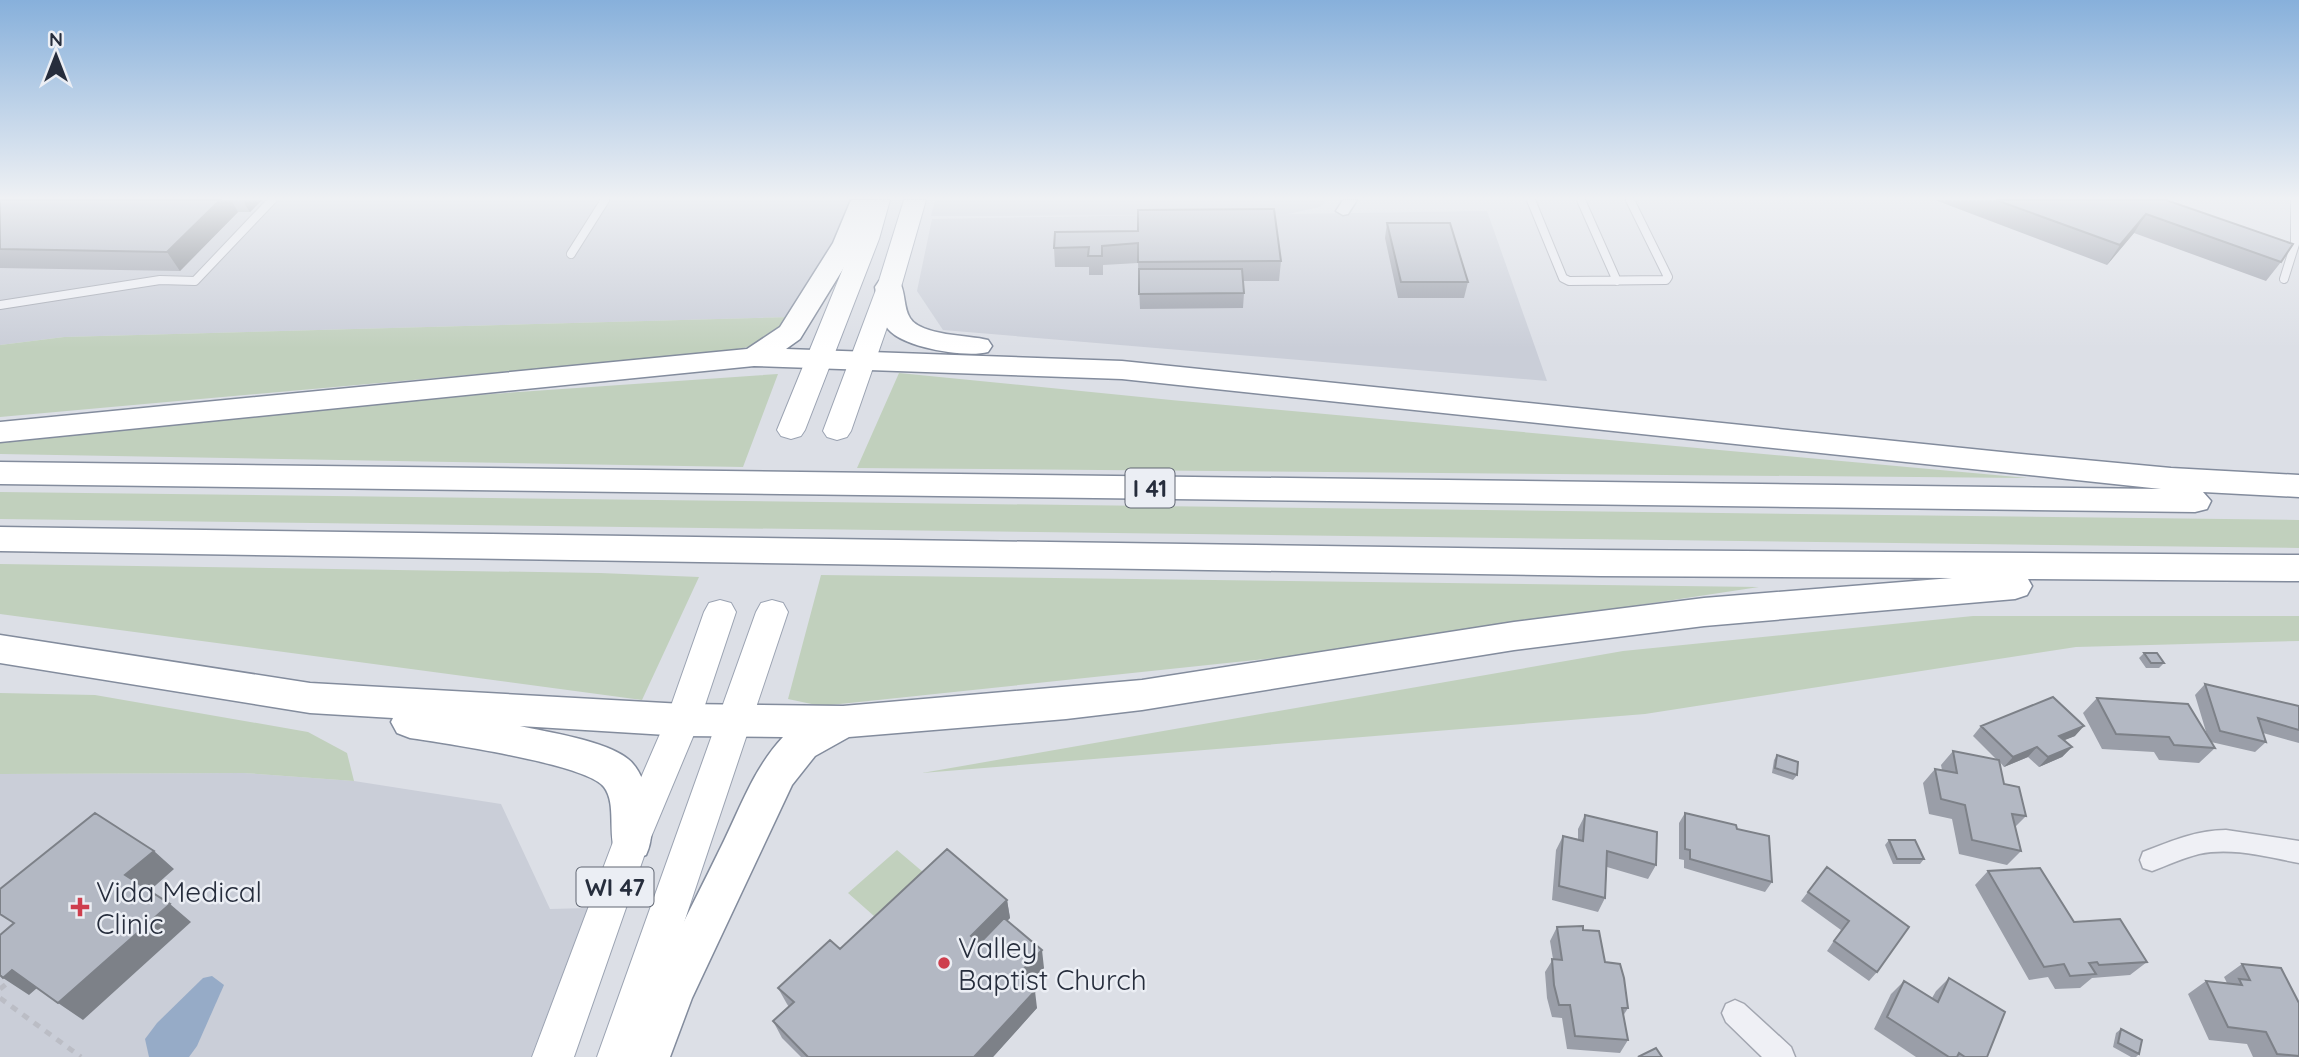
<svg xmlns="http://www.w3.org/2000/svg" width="2299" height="1057" font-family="Quicksand,sans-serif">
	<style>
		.built { fill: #caced8 }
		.green { fill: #c1d0bd }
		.water { fill: #96abc7 }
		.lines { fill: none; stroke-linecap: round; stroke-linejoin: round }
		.service-casing { stroke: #a2a6b0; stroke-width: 10 }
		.minor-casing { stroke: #a2a6b0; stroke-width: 3 }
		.primary-casing { stroke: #9ba3b2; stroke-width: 2 }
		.motorway-casing { stroke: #838c9d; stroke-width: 3 }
		.path { stroke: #bbbdc5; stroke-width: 5; stroke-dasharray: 7 7; stroke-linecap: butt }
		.service { stroke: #eff0f5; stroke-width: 8 }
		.minor { fill: #eff0f5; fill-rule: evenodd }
		.primary { fill: #fff; fill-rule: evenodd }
		.motorway { fill: #fff; fill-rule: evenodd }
		.wall { fill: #9a9ea8 }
		.shaded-wall { fill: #7d8188 }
		.building { fill: #b3b8c3; stroke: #7d8188; stroke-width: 2 }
		.poi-dot { fill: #ce3e4d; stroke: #ebeef4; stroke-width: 2.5 }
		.labels { text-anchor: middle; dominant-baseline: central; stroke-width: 5; stroke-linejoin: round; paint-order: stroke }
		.shield { fill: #ebeef4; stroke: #616773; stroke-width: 2 }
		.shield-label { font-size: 23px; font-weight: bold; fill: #262d3c }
		.near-poi-label { font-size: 28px; fill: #262d3c; stroke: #ebeef4; text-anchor: start }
	</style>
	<rect width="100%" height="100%" fill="#dcdfe6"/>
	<path class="built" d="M0 200H858L846 232 792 317 64 337 0 345Z
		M935 200H1327L1320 207 1288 214 1487 211 1547 381 943 330 917 291 932 219 1163 215 931 216Z
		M244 773 354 781 501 804 550 909 588 908 531 1057H0V774Z"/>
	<path class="green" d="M792 317 759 345 715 353 0 417V345L64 337Z
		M899 373 1171 400 2028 478 857 468Z
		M778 374 743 467 0 454V443L419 399Z
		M0 492 2299 520V548L0 519Z
		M0 564 600 573 699 577 642 700 0 614Z
		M821 575 1759 587 1322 653 821 706 788 699Z
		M1973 616H2299V641L2076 647 1645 714 922 773 1623 651Z
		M0 693 95 695 308 732 347 753 354 781 244 773 0 774Z
		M897 850 923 872 874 916 848 893Z"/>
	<path class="water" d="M212 976 224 985 197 1046 189 1057H149L145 1039 157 1023 203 978Z"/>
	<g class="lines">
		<g class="service-casing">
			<path id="service" d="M1531 200 1563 278 1569 281 1666 280 1668 277 1630 200
				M1581 200 1617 281
				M571 254 605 200
				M2284 279 2295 244V200
				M0 305 160 280 195 281 272 200"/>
		</g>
		<g class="minor-casing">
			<path id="minor" d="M1343 200H1357L1348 214 1343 215 1336 211Z
				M2226 830 2299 841V863C2267 857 2232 847 2199 854 2183 858 2168 865 2152 871L2143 868 2140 860 2143 852C2171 841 2197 830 2226 830Z
				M1735 1000 1744 1004 1791 1047 1795 1057H1762L1726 1022 1722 1013 1726 1004Z"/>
		</g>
		<g class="primary-casing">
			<path id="primary" d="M868 200H890L879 239 805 430 801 436 791 439 781 436 777 430 855 239Z
				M904 200H926L901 287 851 431 847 437 837 440 827 437 823 431 877 287Z
				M720 600 731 603 736 612 700 720 649 842 574 1057H532L613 842 666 720 704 612 709 603Z
				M772 600 783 603 788 612 639 1057H597L756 612 761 603Z"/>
		</g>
		<g class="motorway-casing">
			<path id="motorway" d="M851 200H875L859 243 800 339 786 349 1122 361 2011 453 2171 468 2299 475V497L2203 492 2211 501 2207 509 2195 512 0 484V462L2161 489 1122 379 754 366 0 442V422L747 349 780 327 833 243Z
				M889 279 899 281C906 292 903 307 910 318 921 336 969 335 988 340L992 346 988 352C966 358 904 348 888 329 879 317 878 302 875 287L879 281Z
				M0 527 1600 550 2299 555V581L2028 579 2032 586 2027 595 2015 599 1704 626 1514 650 1142 710 1066 719 849 737 815 756 792 785 692 998 670 1057H624C649 986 685 921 718 853 738 814 752 770 783 737L683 736 520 726C548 732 606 741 628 759 641 769 648 792 650 808 652 824 653 840 646 855L631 860 616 855C607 834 617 804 604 787 587 764 443 743 410 738L397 733 391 722 393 718 310 713 0 663V635L310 683 683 704 843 706 1142 680 1514 622 1704 598 1952 578 1600 576 0 551Z"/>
		</g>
		<path class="path" d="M0 989 10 981
			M0 998 81 1057"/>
		<use href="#service" class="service"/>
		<use href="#minor" class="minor"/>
		<use href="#primary" class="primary"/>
		<use href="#motorway" class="motorway"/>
	</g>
	<path class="wall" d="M0 200H262L250 212H238L180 271 0 268Z
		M1935 200H2166L2281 262 2266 281 2134 233 2107 265Z
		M1387 223 1468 282 1464 298H1398L1385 238Z
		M1055 232 1281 261 1279 281H1243L1244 293 1243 308 1140 309 1138 263 1103 265V275H1089V267H1055L1054 248Z
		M2144 653 2164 663 2159 668H2146L2139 658Z
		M2205 684 2299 706V743L2263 733 2266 742 2255 752 2211 742 2215 748 2199 763 2159 760 2154 752 2102 749 2083 713 2097 698 2207 735 2195 695Z
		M1981 726 2075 736 2064 740 2072 747 2062 757 2039 767 2028 757 2004 767 1999 761 2004 784 2026 816 2015 827 2021 851 2007 865 1959 854 1952 819 1929 814 1923 783 1935 769 1942 770 1941 765 1953 751 1997 760 1973 736Z
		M1777 755 1797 775 1793 780 1772 773 1774 760Z
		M1685 813 1737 829 1772 882 1765 892 1684 868V860L1679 859V823Z
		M1585 815 1656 865 1648 879 1607 867 1605 898 1598 912 1552 900 1556 850 1563 836 1578 839V829Z
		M1889 840 1924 859 1920 864H1893L1885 845Z
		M1827 867 1877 972 1869 981 1827 951 1841 930 1801 901Z
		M1988 871 2074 922 2147 962 2130 975 2092 978 2080 988 2055 989 2048 977 2029 980 1975 885Z
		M1007 900 1010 918 1007 921 1044 968 1027 985 1037 1008 993 1057H801L782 1038 773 1021 789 1007 787 1004 778 988 840 949Z
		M1557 927 1583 930 1605 962 1628 1008 1623 1016 1628 1040 1620 1053 1567 1049 1562 1018 1552 1017 1547 998 1545 972 1553 959 1550 941Z
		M2242 964 2299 1003V1057H2253L2247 1044 2209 1040 2188 994 2206 981 2227 983 2224 977Z
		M1949 978 1987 1057H1916L1874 1029 1891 994 1904 981 1932 998 1936 991Z
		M2121 1029 2139 1054 2136 1057H2131L2113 1047 2116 1033Z"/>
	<path class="shaded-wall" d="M220 200H231L238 212 180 271 167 252Z
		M242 200H262L250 212Z
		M2146 214 2134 233 2107 265 2120 245Z
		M2084 726 2075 736 2050 746 2059 736Z
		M2037 747 2028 757 2004 767 2013 757Z
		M2072 747 2062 757 2039 767 2048 757Z
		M154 851 174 869 147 893 125 875Z
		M1007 900 1010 918 975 953 971 936Z
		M170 904 191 922 83 1020 58 1003Z
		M1042 950 1044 968 1020 993 1017 976Z
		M12 970 37 988 29 995 3 978Z
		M1035 991 1037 1008 993 1057H974Z"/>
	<path class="building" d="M0 200H220L167 252 0 249Z
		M1996 200H2166L2293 244 2281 262 2146 214 2120 245Z
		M1274 209 1281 261 1138 262V243L1102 246V256H1088L1089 247 1054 248 1055 232 1138 231V210Z
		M1387 223H1450L1468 282H1401Z
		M1139 269H1242L1244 293 1139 294Z
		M2144 653H2157L2164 663H2151Z
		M2205 684 2299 706V730L2258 718 2266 742 2220 731Z
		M2053 697 2084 726 2059 736 2072 747 2048 757 2037 747 2013 757 1981 726Z
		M2097 698 2188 704 2215 748 2174 745 2169 737 2116 734Z
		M1953 751 1999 760 2004 784 2019 787 2026 816 2012 814 2021 851 1972 840 1965 805 1941 799 1935 769 1957 773Z
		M1777 755 1798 762 1797 775 1775 768Z
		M95 813 154 851 125 875 170 904 58 1003 12 970 3 978 0 975V935L14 923 0 914V889Z
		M1685 813 1736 825 1737 829 1769 836 1772 882 1690 859V850L1685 849Z
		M1585 815 1657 832 1656 865 1607 851 1605 898 1559 886 1563 836 1583 841Z
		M1889 840H1915L1924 859H1897Z
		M947 849 1007 900 971 936 980 943 1004 918 1042 950 1017 976 1035 991 974 1057H808L773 1021 794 1002 778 988 830 940 840 949Z
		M1827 867 1909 927 1877 972 1834 941 1849 921 1808 892Z
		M2040 868 2074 922 2120 919 2147 962 2099 965 2097 962 2089 963 2096 974 2070 976 2064 964 2044 967 1988 871Z
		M1583 926V930L1599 931 1605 962 1620 964 1624 978 1628 1008H1622L1628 1040 1575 1036 1570 1005H1559L1554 985 1552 959 1562 960 1557 927Z
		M2242 964 2281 968 2299 1003V1056L2277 1054 2266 1032 2228 1027 2206 981 2242 985 2239 979 2250 980Z
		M1949 978 2005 1012 1987 1057H1965L1959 1053 1957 1057H1949L1887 1017 1904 981 1938 1002Z
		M2121 1029 2142 1040 2139 1054 2118 1043Z
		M1656 1048 1662 1057H1638Z"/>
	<linearGradient id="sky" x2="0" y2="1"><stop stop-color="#87b0db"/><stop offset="0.57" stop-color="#eff1f4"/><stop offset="1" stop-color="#eff1f4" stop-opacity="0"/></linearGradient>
	<rect width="2299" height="348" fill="url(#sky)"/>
	<g class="poi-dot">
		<path d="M76.5 896.5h7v7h7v7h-7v7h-7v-7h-7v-7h7z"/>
		<circle cx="944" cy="963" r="7"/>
	</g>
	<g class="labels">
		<g class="shield">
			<rect x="1125.5" y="468.5" width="49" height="39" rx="5"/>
			<rect x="576.5" y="867.5" width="77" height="39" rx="5"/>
		</g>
		<g class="shield-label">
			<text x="1150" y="488">I 41</text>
			<text x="615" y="887">WI 47</text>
		</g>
		<g class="near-poi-label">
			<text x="96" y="891">Vida Medical<tspan x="96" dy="32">Clinic</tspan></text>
			<text x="958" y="947">Valley<tspan x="958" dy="32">Baptist Church</tspan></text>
		</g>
	</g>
	<g transform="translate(56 56)" stroke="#ebeef4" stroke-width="5" paint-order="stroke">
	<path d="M0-5L12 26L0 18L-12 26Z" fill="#262d3c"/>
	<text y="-10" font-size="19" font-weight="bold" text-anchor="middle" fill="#262d3c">N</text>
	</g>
</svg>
